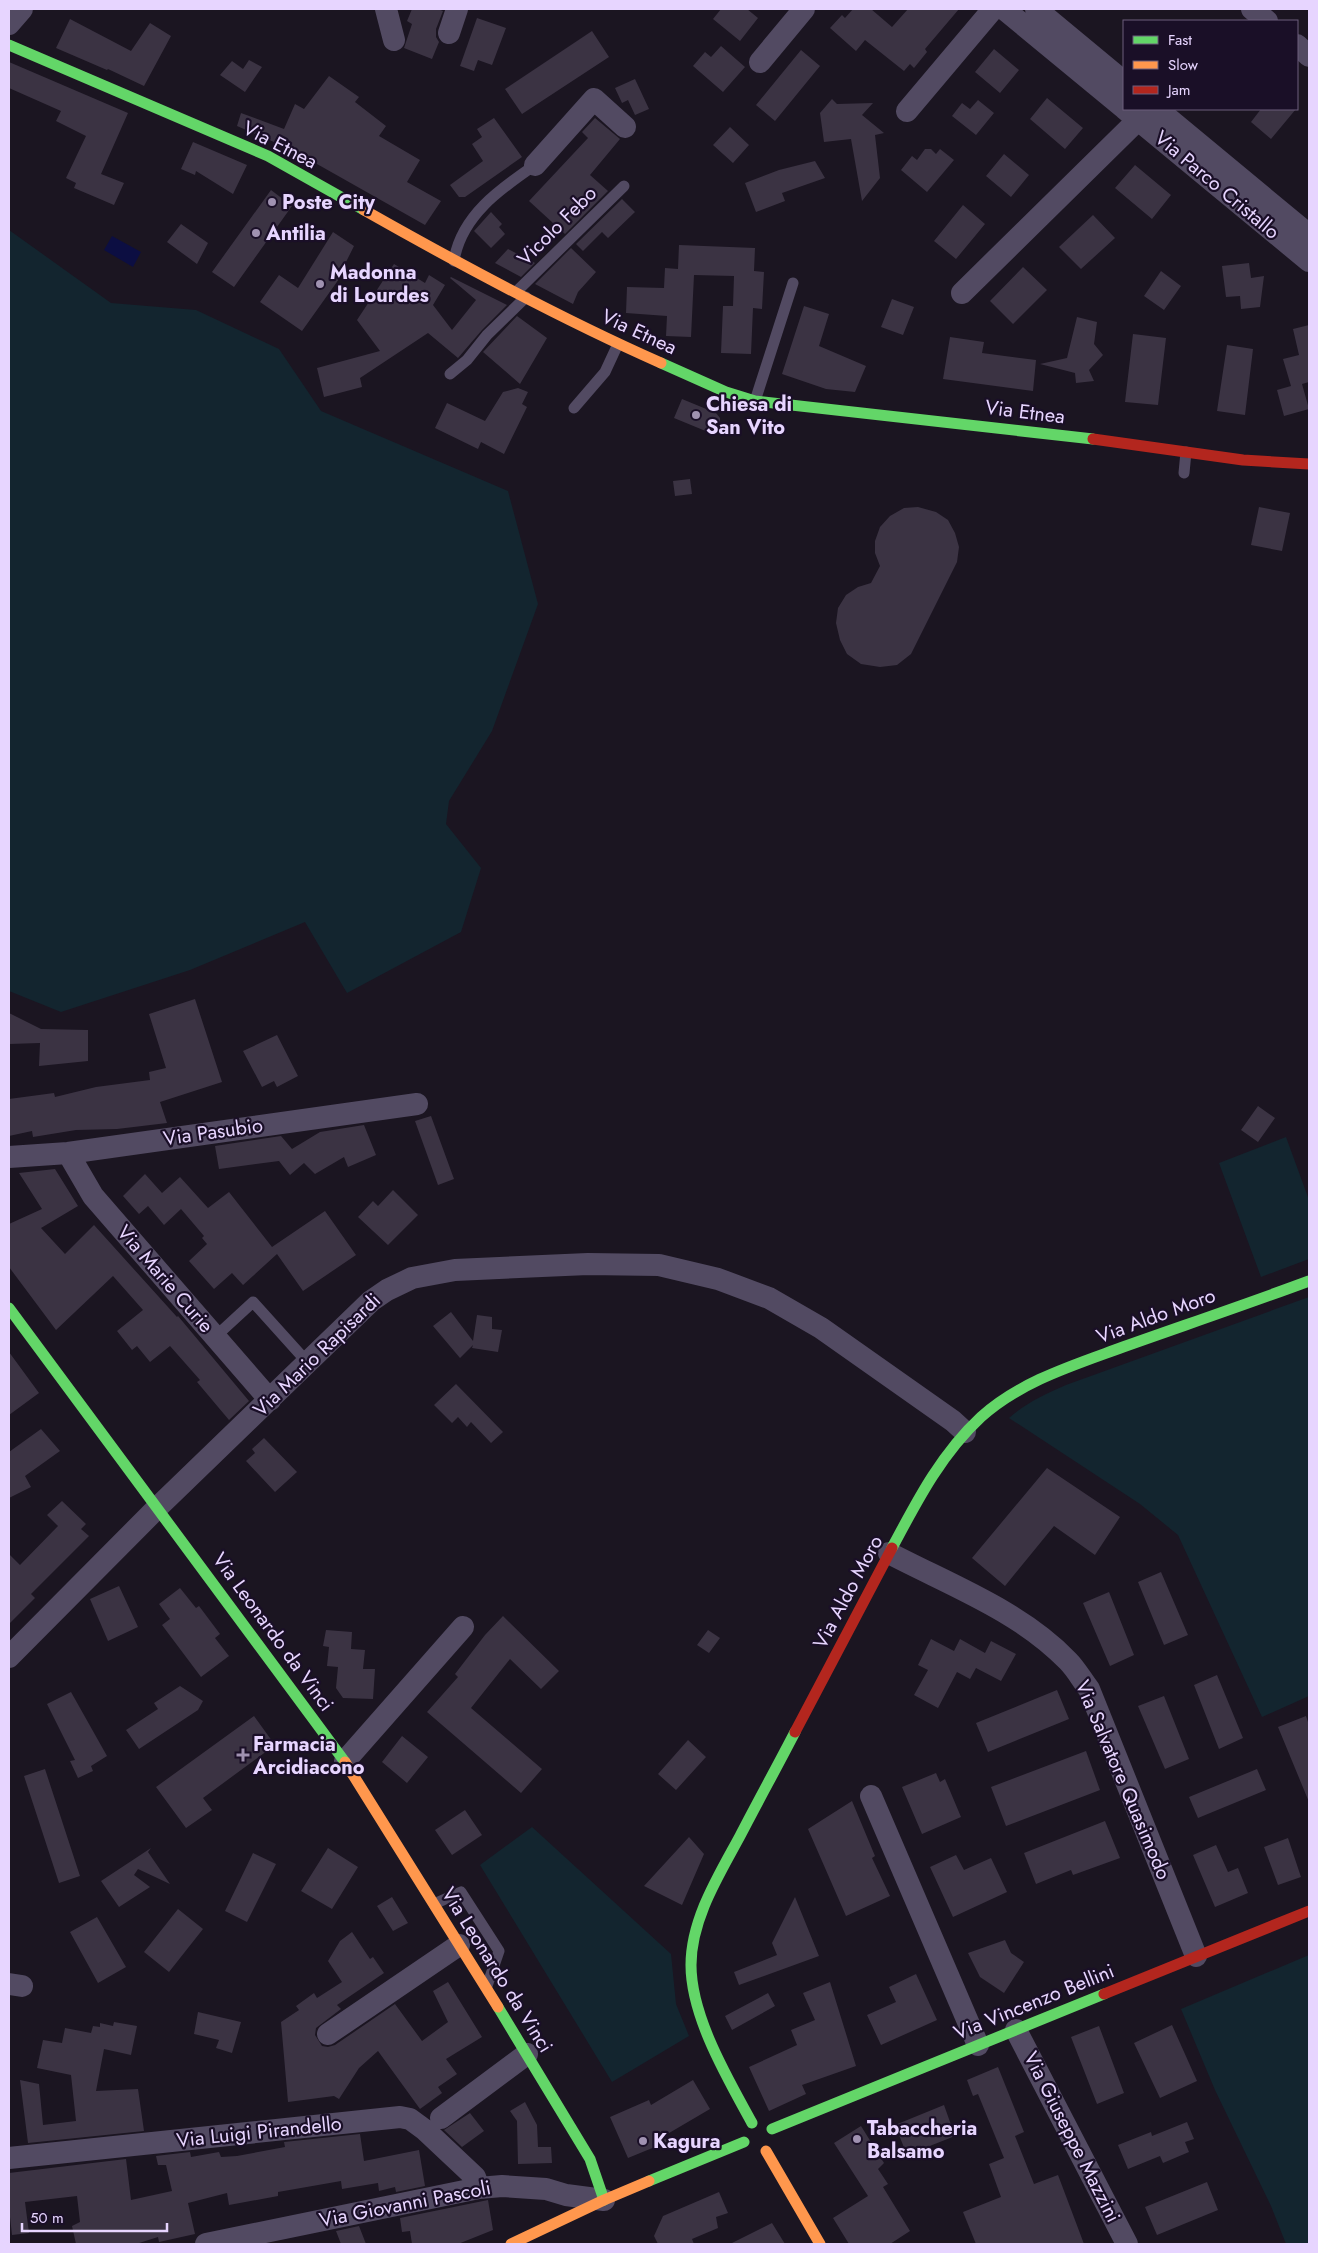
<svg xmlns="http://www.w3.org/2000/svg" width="1318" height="2253" font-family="Jost,sans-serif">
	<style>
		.green { fill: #13252f }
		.water { fill: #0c0e42 }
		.building { fill: #3b3343 }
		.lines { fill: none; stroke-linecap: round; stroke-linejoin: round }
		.lane { stroke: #524a62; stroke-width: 11 }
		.street { stroke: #524a62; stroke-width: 22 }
		.fast { stroke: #63d668; stroke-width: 11 }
		.slow { stroke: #ff974d; stroke-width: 11 }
		.jam { stroke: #b3261e; stroke-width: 11 }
		.poi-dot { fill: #a092b1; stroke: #1a0f27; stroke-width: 2 }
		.labels { text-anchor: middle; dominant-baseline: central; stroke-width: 4.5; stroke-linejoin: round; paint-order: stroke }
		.street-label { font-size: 20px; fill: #e7d5ff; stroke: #1a0f27 }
		.poi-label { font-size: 20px; font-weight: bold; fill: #e7d5ff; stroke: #1a0f27; text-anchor: start }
	</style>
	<rect width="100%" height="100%" fill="#1b1521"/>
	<path class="green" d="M9 230 111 303 196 310 279 349 321 411 508 491 538 604 492 731 449 801 446 824 481 868 461 932 347 993 305 922 190 970 61 1012 9 991Z
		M1286 1137 1309 1200V1259L1261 1277 1219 1163Z
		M1309 1297V1696L1262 1717 1178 1535 1140 1504 1009 1418C1026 1403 1045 1394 1066 1385Z
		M532 1827 671 1954 676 2004 689 2036 612 2082 480 1865Z
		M1309 1955V2244H1286L1271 2206 1215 2090 1181 2009Z"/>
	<path class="water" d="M112 236 141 252 133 267 104 250Z"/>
	<path class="building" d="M412 9H438L443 11 436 29V37L439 42 432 59 404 48 412 24 407 21Z
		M721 9H747L758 18 740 41 713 19Z
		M853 9H871L892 27 908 9H959L925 49 927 52 914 68 910 64 904 71 865 40 856 51 830 28 842 15 845 18Z
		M477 18 506 28 492 65 478 60 474 71 460 66Z
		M70 19 131 51 150 23 171 36 144 86 108 69 107 70 56 48Z
		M592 31 609 57 522 114 505 89Z
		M721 46 745 67 723 92 693 66 705 52 711 57Z
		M994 49 1019 70 1000 93 975 72Z
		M801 50 820 66 775 121 756 105Z
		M249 60 262 67 245 92 220 75 232 61 243 69Z
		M9 62 128 113 101 174 124 183 114 205 74 188 76 183 66 178 86 136 56 121 61 111 9 88Z
		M329 76 359 97 355 102 386 126 379 136 420 160 407 182 441 201 425 225 317 164 274 142 237 126 241 113 284 129 295 104 304 109Z
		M635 79 649 109 635 115 628 100 622 103 615 88Z
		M1047 98 1083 128 1065 149 1030 119Z
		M832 99 837 104 873 103 862 115 884 133 875 135 880 178 862 201 851 139 824 142 820 113Z
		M978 100 994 113 976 135 952 116 962 103 970 109Z
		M1261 109H1296L1271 139 1251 122Z
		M494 118 522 157 465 197H459L450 185 483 161 472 144 482 137 477 129Z
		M595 118 620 139 590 175 608 191 565 234 529 201 588 138 582 132Z
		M730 127 749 145 733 163 713 145Z
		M193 142 247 165 233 194 196 171 195 175 181 169Z
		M925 149H931L936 154 940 149 954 160 927 192 901 170 912 156 917 160Z
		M1004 154 1029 175 1011 197 986 176Z
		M815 161 825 178 782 193 785 201 756 212 745 183 779 170Z
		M1135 165 1171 195 1152 219 1115 188Z
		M271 190 292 206 234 287 212 272Z
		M622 199 635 212 608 238 602 232 583 251 576 244Z
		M963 205 985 224 956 259 934 241Z
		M491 212 502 224 499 227 505 234 491 248 474 231Z
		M1093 215 1115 238 1081 269 1059 247Z
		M181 224 208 243 197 264 167 242Z
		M333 232 354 246 342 270 344 272 302 331 260 302 279 275 298 288Z
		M679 245 755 248 754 271 764 272 762 309 753 308 751 354 721 353 723 306H733L734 276 694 275 691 337 666 336 667 316 626 313 627 287 664 288 665 268 678 269Z
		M571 248 596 272 578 292 573 304 535 284Z
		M508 249 535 263 521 277 495 263Z
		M1249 263 1251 278 1264 276 1260 307 1241 309 1240 296 1226 297 1222 266Z
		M394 264 425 283 429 275 445 285 433 305 452 330 476 300 450 278 451 277 507 305 482 330 458 358 428 333 360 378 362 387 324 397 317 368 380 351 357 320Z
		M1023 267 1047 290 1013 324 990 301Z
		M1161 271 1181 286 1164 310 1144 296Z
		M892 299 914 307 903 335 881 327Z
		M804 306 829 314 819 346 866 366 855 392 826 389 782 374Z
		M517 316 547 338 520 384 483 352Z
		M1077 317 1097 322 1094 344 1103 355 1089 370 1094 381 1076 383 1075 373 1040 364 1067 358Z
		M1309 325V382L1302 384 1309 409 1284 416 1277 390 1291 386 1283 359 1299 355 1293 329Z
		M1133 334 1166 338 1158 405 1125 402Z
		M950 337 984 342 982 353 1036 360 1033 391 943 379Z
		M1227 345 1253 349 1245 415 1217 411Z
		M518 388 528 392 522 404 527 407 504 454 481 442 478 449 435 428 447 403 485 421 503 392Z
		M682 399 716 413 720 418V424L715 430 708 432 674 418Z
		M690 479 692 494 675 496 673 481Z
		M918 507 936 512 948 520 955 533 959 547 957 562 911 654 897 665 880 667 861 664 847 654 840 640 836 623 838 608 846 595 858 587 871 583 880 566 875 553V541L880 527 890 516 904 508Z
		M1259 507 1290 513 1282 551 1251 545Z
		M195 999 222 1082 160 1102 167 1123 117 1129 76 1130 33 1137 32 1131 9 1136V1099L54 1093 55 1097 96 1087 150 1080 149 1072 166 1068 149 1014Z
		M9 1013 41 1029 88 1030V1061L39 1066 40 1043 9 1044Z
		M277 1035 298 1076 277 1087 274 1081 262 1087 243 1051Z
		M1258 1106 1275 1118 1258 1142 1241 1130Z
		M431 1116 454 1179 438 1185 415 1121Z
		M364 1125 376 1155 348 1167 344 1157 315 1174 304 1163 290 1175 279 1161 219 1169 215 1146 281 1136 292 1149 320 1132Z
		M55 1169 78 1206 41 1228 65 1254 94 1225 177 1317 178 1316 249 1401 229 1420 197 1382 200 1380 170 1346 150 1362 137 1346 132 1350 117 1331 143 1310 113 1276 56 1330 9 1267V1224L42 1209 19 1173Z
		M145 1174 162 1193 180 1177 208 1208 229 1192 272 1247 325 1211 356 1255 303 1291 277 1254 243 1285 232 1273 214 1289 189 1261 207 1244 202 1238 204 1236 181 1209 164 1225 148 1206 139 1214 123 1196Z
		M393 1190 418 1215 388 1245 358 1217 373 1201 378 1206Z
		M451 1312 473 1341 477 1315 492 1317V1329L502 1330 498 1352 472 1348 473 1345 460 1358 433 1326Z
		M9 1352 39 1393 9 1415Z
		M456 1384 503 1432 491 1443 471 1422 467 1427 458 1417 452 1423 434 1405Z
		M41 1429 60 1451 25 1476 31 1487 9 1498V1452Z
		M264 1438 297 1472 275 1492 246 1461 255 1453 252 1449Z
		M1047 1468 1120 1517 1095 1555 1054 1526 1005 1586 972 1558Z
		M62 1501 86 1524 81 1529 89 1536 31 1594 35 1598 9 1624V1554L20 1565 58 1526 47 1515Z
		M1161 1572 1188 1635 1164 1645 1138 1582Z
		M119 1586 138 1627 108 1641 90 1599Z
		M180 1588 196 1608 199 1606 220 1634 215 1638 229 1656 201 1677 162 1625 170 1619 159 1604Z
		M1109 1592 1134 1655 1110 1666 1083 1603Z
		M503 1616 559 1671 541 1689 510 1659 471 1708 542 1769 521 1793 427 1712 458 1677 455 1674 485 1635Z
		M326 1630 352 1632 351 1649 365 1650 363 1669H375L373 1699 343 1698 336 1688 338 1667 327 1666 329 1647 323 1646Z
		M708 1630 720 1638 709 1653 697 1645Z
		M931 1639 954 1651 960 1639 985 1653 991 1641 1016 1654 1001 1681 976 1668 970 1679 957 1672 938 1708 914 1695 928 1670 918 1665Z
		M1217 1675 1243 1738 1219 1749 1194 1685Z
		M180 1686 203 1701 198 1710 139 1749 126 1730 158 1709 154 1703Z
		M1057 1690 1069 1719 988 1752 976 1723Z
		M71 1692 107 1756 91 1766 93 1771 78 1778 70 1761 75 1760 47 1704Z
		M1164 1696 1189 1759 1165 1769 1138 1706Z
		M254 1716 275 1745 203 1798 212 1810 186 1828 156 1787Z
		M1306 1716 1309 1725V1802L1278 1727Z
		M402 1736 428 1757 407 1783 382 1762Z
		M688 1740 706 1757 676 1790 658 1774Z
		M1086 1751 1100 1790 1006 1826 991 1787Z
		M45 1769 80 1876 59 1883 24 1776Z
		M1257 1769 1266 1790 1198 1818 1189 1797Z
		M936 1773 940 1782 945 1779 961 1817 922 1834 902 1787Z
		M852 1801 875 1856 872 1858 890 1896 846 1916 808 1829Z
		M465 1810 482 1835 452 1855 435 1830Z
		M1105 1821 1120 1858 1073 1875 1071 1870 1036 1884 1024 1853Z
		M689 1837 704 1854 682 1905 644 1886Z
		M1288 1838 1301 1877 1278 1885 1264 1847Z
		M1216 1845 1228 1872 1238 1868 1248 1893 1215 1907 1193 1855Z
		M151 1848 148 1852 170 1884 138 1869 134 1875 150 1887 119 1907 101 1881Z
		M328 1848 358 1867 332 1909 301 1891Z
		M253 1853 276 1864 247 1922 225 1911Z
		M956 1855 964 1870 991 1858 1007 1892 953 1917 930 1867Z
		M392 1897 408 1923 393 1931 377 1906Z
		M795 1897 819 1956 739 1985 734 1972 777 1955 772 1943Z
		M178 1909 203 1929 169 1972 144 1952Z
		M97 1917 126 1967 98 1983 70 1932Z
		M352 1932 370 1959 373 1957 384 1973 337 2005 341 2009 316 2028 315 2035 322 2046 328 2047 335 2045 395 2004 422 2041 448 2022 433 1991 448 1982 482 2037 446 2059 457 2074 438 2087 442 2093 420 2109 378 2051 359 2068 339 2099 334 2096 288 2102 281 2022 299 2010 296 2006 314 1993 317 1998 342 1982 328 1961 340 1941Z
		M1005 1940 1011 1953 1024 1962 1004 1993 980 1977 968 1953Z
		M916 1974 937 2020 881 2045 867 2015 896 2002 889 1987Z
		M830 1982 856 2066 802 2085 806 2094 769 2111 749 2067 797 2045 791 2030 815 2020 803 1993Z
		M768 1993 775 2006 732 2030 725 2016Z
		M198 2012 241 2022 232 2053 216 2048 219 2040 194 2034Z
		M114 2022 137 2026 131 2055 104 2049 96 2091 138 2089 144 2131 28 2143 20 2080 39 2084 43 2125 76 2121 71 2075 37 2068 43 2040 62 2043 65 2028 91 2033 93 2026 100 2027V2023L113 2026Z
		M1172 2025 1197 2081 1160 2098 1134 2043Z
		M1099 2026 1124 2093 1097 2104 1071 2037Z
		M998 2067 1024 2132 1015 2136 1034 2184 1058 2175 1084 2244H976L963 2212 1001 2197 989 2164 1004 2158 978 2094 973 2096 967 2080Z
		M693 2080 710 2109 664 2136 667 2142 628 2158 610 2117 649 2100 651 2105Z
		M525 2102 537 2125 538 2147H551L552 2163 518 2164 517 2121 510 2111Z
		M944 2105 955 2136 907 2155 895 2125Z
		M470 2113 484 2131 462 2147 444 2130Z
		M1187 2122 1194 2139 1185 2142 1189 2152 1163 2163 1160 2156 1128 2169 1118 2145 1151 2132 1152 2136Z
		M861 2126 884 2163 878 2169 888 2184 883 2187 910 2231 890 2244H849L833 2218 868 2196 834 2143Z
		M360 2134 364 2161 419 2150 425 2186 396 2192 395 2187 379 2191 378 2183 342 2189 341 2181 278 2192V2196L229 2205 227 2193 188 2203 195 2234 159 2242 158 2237 136 2244H76L72 2226 80 2222 77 2196 25 2202 29 2233 12 2235 9 2208V2173L126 2159 131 2200 172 2191 166 2165H158L156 2156 190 2152 191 2157 219 2152 221 2157 237 2156 285 2147 284 2142Z
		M1207 2182 1218 2210 1157 2235 1145 2207Z
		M719 2192 728 2213 716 2217 718 2228 692 2239 694 2244H658L654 2236 663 2216Z
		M488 2200 493 2230 458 2244H412L410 2231 402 2232 400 2218Z
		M772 2223 785 2244H730Z
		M359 2226 366 2244H341L336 2231Z"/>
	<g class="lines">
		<path class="lane" d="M454 261C461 216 500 189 535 165
			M516 292 624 186
			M450 374 467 360 487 335 526 297
			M755 401 793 283
			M574 408 605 372 618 344
			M1184 473 1186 452
			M215 1337 253 1302 308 1363
			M434 1904 461 1892 499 1951 487 1986"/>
		<path class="street" d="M386 9 394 40
			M1004 9 1124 108
			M1036 9 1124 82
			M1252 9 1267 21
			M9 24 22 9
			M449 33 457 9
			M1297 45 1309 56
			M760 62 804 9
			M1125 109 1309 261
			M1157 109 1309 235
			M907 111 993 9
			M535 165 594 99 625 127
			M962 293 1149 109
			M68 1153 93 1196 270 1400
			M9 1157 68 1153 417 1104
			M889 1553C950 1585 1020 1611 1068 1661 1076 1669 1082 1680 1089 1689L1196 1956
			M9 1657 158 1507 371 1301 387 1290 412 1278 455 1270 588 1264 659 1265 718 1279 769 1298 821 1328 953 1421 965 1432
			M345 1761 463 1627
			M871 1796 978 2045
			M9 1984 22 1986
			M1016 2030 1127 2244
			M328 2034 459 1945
			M441 2118 527 2054
			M9 2158 400 2117 410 2119 425 2130 475 2177 479 2188
			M206 2244 479 2188 502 2186 546 2189 566 2195 604 2200"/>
		<path class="fast" d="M9 45 268 156 364 210
			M661 363 726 392 755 401 1093 439
			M9 1308 345 1762
			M892 1548C917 1501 941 1454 981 1417 1021 1381 1074 1365 1123 1347 1185 1325 1247 1304 1309 1281
			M498 2007 590 2159 604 2200
			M752 2123C728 2079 691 2017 691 1965 691 1919 719 1875 740 1836 758 1801 777 1767 795 1732
			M772 2129 1104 1994
			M649 2181 744 2142"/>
		<path class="slow" d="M364 210C461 265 559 318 661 363
			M345 1762 498 2007
			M766 2151 820 2244
			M511 2244 604 2200 649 2181"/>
		<path class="jam" d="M1093 439 1243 460 1309 464
			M795 1732 892 1548
			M1104 1994 1309 1911"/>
	</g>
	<g class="poi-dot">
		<circle cx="272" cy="202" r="5"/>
		<circle cx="256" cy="233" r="5"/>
		<circle cx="320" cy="284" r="5"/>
		<circle cx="696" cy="415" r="5"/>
		<path d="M240.5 1747.5h5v5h5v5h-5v5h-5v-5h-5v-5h5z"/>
		<circle cx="857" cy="2139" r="5"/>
		<circle cx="643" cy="2141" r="5"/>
	</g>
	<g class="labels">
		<g class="street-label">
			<text transform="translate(280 145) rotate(27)">Via Etnea</text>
			<text transform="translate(1217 185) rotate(40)">Via Parco Cristallo</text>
			<text transform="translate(557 226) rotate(-45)">Vicolo Febo</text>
			<text transform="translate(639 332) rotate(25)">Via Etnea</text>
			<text transform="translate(1025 412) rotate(7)">Via Etnea</text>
			<text transform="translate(213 1132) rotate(-8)">Via Pasubio</text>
			<text transform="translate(165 1279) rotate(49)">Via Marie Curie</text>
			<text transform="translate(1156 1316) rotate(-20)">Via Aldo Moro</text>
			<text transform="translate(317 1355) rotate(-44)">Via Mario Rapisardi</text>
			<text transform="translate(848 1592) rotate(-62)">Via Aldo Moro</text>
			<text transform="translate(273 1632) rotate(54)">Via Leonardo da Vinci</text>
			<text transform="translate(1123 1780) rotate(67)">Via Salvatore Quasimodo</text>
			<text transform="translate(497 1970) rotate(58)">Via Leonardo da Vinci</text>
			<text transform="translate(1034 2002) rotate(-22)">Via Vincenzo Bellini</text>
			<text transform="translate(259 2132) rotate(-6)">Via Luigi Pirandello</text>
			<text transform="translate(1072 2137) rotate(63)">Via Giuseppe Mazzini</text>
			<text transform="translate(405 2204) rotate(-11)">Via Giovanni Pascoli</text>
		</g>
		<g class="poi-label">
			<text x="282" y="202">Poste City</text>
			<text x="266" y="233">Antilia</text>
			<text x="330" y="272">Madonna<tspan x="330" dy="23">di Lourdes</tspan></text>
			<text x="706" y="404">Chiesa di<tspan x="706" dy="23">San Vito</tspan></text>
			<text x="253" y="1744">Farmacia<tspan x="253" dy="23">Arcidiacono</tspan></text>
			<text x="867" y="2128">Tabaccheria<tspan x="867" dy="23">Balsamo</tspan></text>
			<text x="653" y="2141">Kagura</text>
		</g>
	</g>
	<rect width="1318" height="2253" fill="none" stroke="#e7d5ff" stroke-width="20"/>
	<rect x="1123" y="20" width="175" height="90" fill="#1a0f27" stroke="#6c5e7d"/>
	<rect x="1133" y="36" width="25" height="8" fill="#63d668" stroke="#6c5e7d"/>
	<text x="1168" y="45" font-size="15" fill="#e7d5ff">Fast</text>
	<rect x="1133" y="61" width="25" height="8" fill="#ff974d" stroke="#6c5e7d"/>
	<text x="1168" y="70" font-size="15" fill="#e7d5ff">Slow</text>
	<rect x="1133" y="86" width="25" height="8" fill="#b3261e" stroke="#6c5e7d"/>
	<text x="1168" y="95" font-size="15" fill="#e7d5ff">Jam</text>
	<path d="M22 2223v8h145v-8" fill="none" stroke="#e7d5ff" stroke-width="2.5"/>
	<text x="30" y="2223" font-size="15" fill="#e7d5ff" stroke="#1a0f27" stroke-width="4" paint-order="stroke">50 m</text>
</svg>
